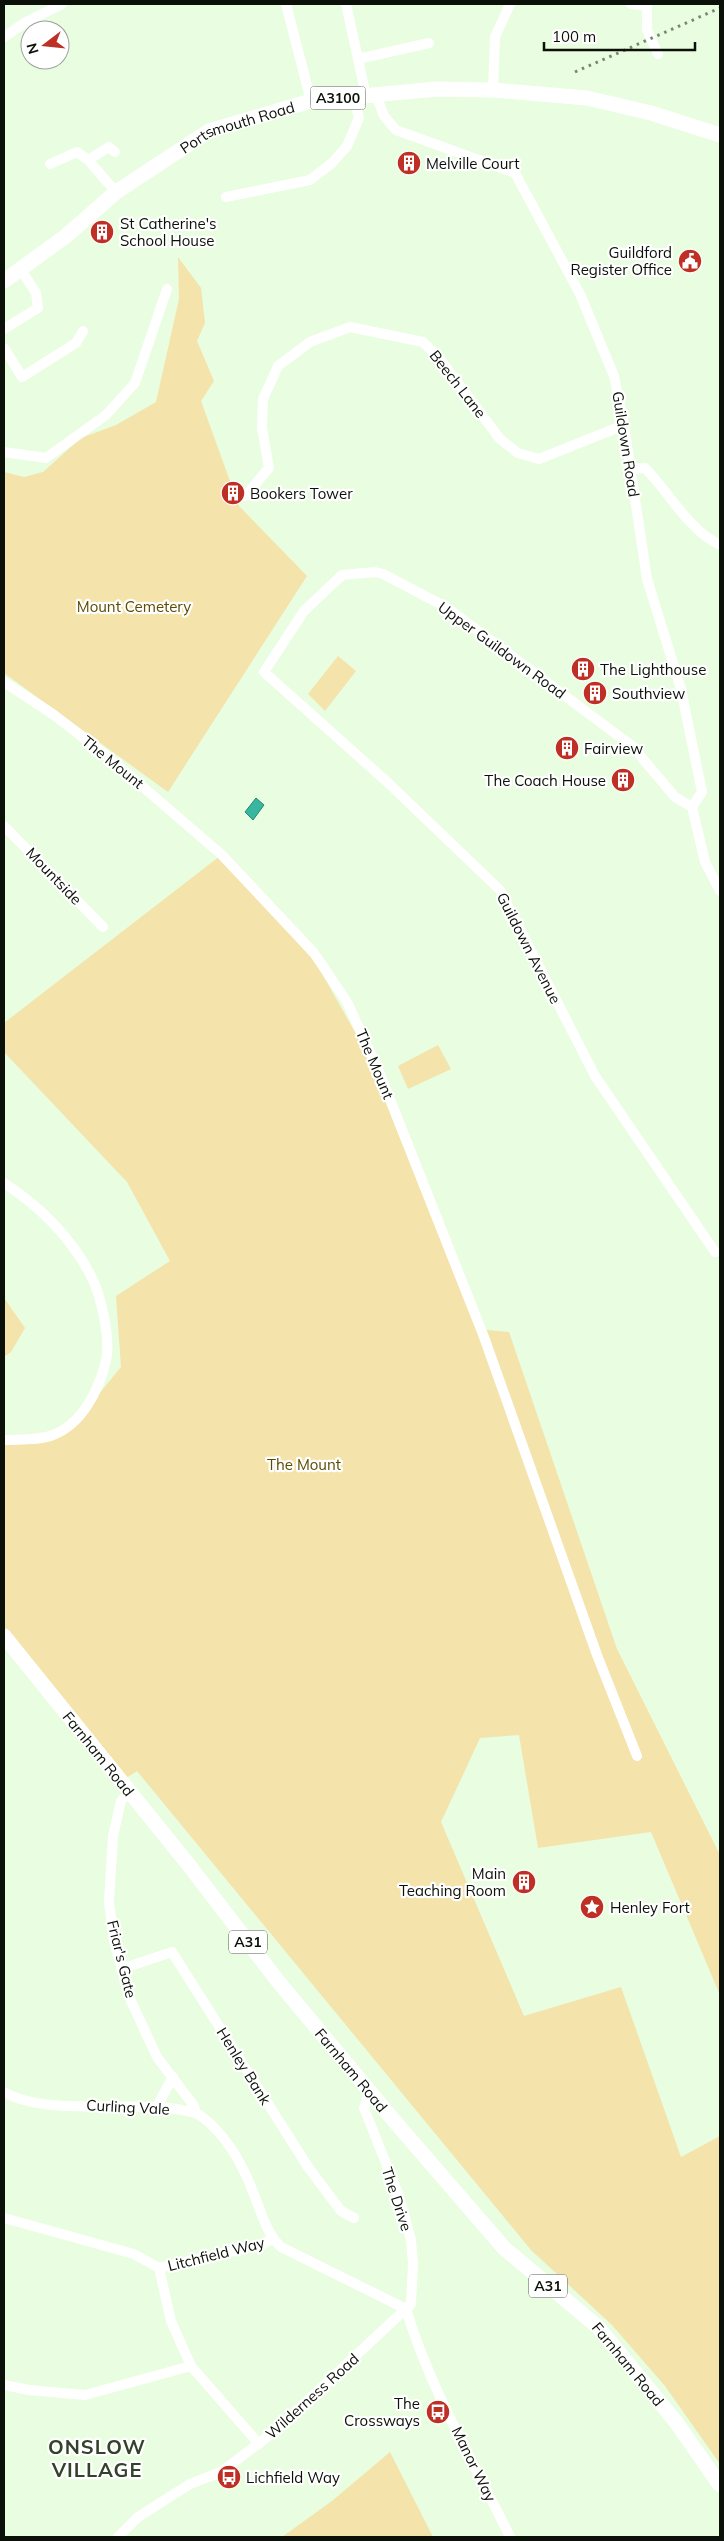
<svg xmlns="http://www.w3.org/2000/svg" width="724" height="2541" font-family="Mulish,sans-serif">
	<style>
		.green { fill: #f4e3ab }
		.water { fill: #38b7a0; stroke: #2a8572 }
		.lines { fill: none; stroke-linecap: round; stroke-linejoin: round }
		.minor { stroke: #fff; stroke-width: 10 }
		.primary { stroke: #fff; stroke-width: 15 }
		.rail { stroke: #798673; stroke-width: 3; stroke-dasharray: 2.5 5; stroke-linecap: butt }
		.labels { text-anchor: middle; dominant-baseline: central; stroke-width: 4.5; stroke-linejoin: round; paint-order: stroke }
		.shield { fill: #fff; stroke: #545852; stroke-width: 1 }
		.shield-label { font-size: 14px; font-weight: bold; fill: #0b1108 }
		.street-label { font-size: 15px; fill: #0b1108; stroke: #fff }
		.poi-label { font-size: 15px; fill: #0b1108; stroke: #fff; text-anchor: start }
		.park-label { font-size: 15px; fill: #5d4b00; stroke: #fff }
		.district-label { font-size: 20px; font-weight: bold; letter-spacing: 1px; fill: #33422b; stroke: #fff }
	</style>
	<rect width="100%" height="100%" fill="#e9fde0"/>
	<path class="green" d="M178 257 201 288 205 323 197 341 214 381 201 401 239 506 307 576 168 792 4 673V472L24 477 43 472 81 438 116 425 156 402 179 299Z
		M338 656 356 671 325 711 308 694Z
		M220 856 316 963 364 1048 476 1329 509 1332 617 1649 720 1855V1995L651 1832 538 1848 519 1735 480 1738 441 1822 524 2016 621 1987 681 2157 720 2136V2464L665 2386 612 2325 531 2250 137 1771 123 1780 4 1630V1440L33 1439 76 1422 121 1367 116 1296 170 1261 127 1182 4 1052V1023Z
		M438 1045 451 1069 408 1089 398 1066Z
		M4 1298 25 1328 11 1352 4 1357Z
		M390 2452 433 2537H282L332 2501Z"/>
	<path class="water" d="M256 798 264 805 253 820 245 812Z"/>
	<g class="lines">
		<path class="minor" d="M286 4 311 101
			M346 4 366 96
			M631 4 647 6V4
			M647 6V30L658 54
			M4 37 26 22 62 4
			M358 59 429 43
			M493 90 495 37 510 4
			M376 95 384 116 396 130 515 173 580 294 614 376 624 425 647 579 681 689 702 792 692 807 705 862 720 891
			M88 160 109 147 115 152
			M50 164 77 152 88 160 116 192
			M226 197 310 180 332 163 347 146 359 118 353 96
			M4 329 38 308 36 293 21 270
			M4 348 22 377 76 343 83 331
			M4 452 46 458 106 415 135 383 167 289
			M630 469 645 468C670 493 688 530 720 545
			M245 496 269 468 262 428 263 399 278 366 310 342 350 327 423 342 440 359 500 439 518 453 539 459 624 425
			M4 682 54 715 107 756 222 855 314 953 347 1002 380 1074 484 1337 597 1655 637 1756
			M692 807 675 797 632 746 529 669 446 607 383 574 375 572 342 575 304 611 264 672 385 780 500 890 595 1076 715 1252
			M4 826 103 927
			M4 1183C39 1206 71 1237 91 1276 101 1295 111 1340 106 1361 99 1390 82 1424 53 1435 38 1441 20 1439 4 1440
			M129 1792 121 1801 113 1836 109 1902 114 1941 131 2001 157 2057 194 2106 196 2113
			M121 1969 172 1952 308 2167 341 2211 354 2218
			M4 2092C44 2116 127 2101 176 2109 185 2111 194 2111 201 2116 228 2136 244 2167 255 2197 262 2215 267 2234 281 2247L406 2309C430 2389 474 2463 510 2537
			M157 2106 173 2077
			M4 2218 134 2254 159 2268 261 2245 272 2239
			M159 2268 171 2321 191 2366 259 2444
			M4 2385 29 2390 85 2395 191 2366
			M118 2537 138 2517 190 2484 221 2472 275 2431 411 2304 413 2263 411 2240 399 2196 364 2108 370 2091"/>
		<g class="primary">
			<path id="s1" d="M4 281 66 236 116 192 209 131 311 101 436 89 493 90 587 98 651 113 720 135"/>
			<path id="s2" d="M4 1636 188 1864 277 1980 390 2116 504 2248 598 2327 676 2422 720 2485"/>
		</g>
		<path class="rail" d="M575 72 720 8"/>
	</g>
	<defs>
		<g id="building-disc" transform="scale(1.25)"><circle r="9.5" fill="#be3026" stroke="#fff"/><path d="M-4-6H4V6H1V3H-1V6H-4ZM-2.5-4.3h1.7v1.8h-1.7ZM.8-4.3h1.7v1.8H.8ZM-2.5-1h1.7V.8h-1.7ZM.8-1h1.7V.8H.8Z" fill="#fff"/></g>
		<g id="civic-disc" transform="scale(1.25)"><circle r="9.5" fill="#be3026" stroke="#fff"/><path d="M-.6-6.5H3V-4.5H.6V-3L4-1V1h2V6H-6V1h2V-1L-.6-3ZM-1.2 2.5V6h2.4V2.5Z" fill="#fff"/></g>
		<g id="sight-disc" transform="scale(1.25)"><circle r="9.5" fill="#be3026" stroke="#fff"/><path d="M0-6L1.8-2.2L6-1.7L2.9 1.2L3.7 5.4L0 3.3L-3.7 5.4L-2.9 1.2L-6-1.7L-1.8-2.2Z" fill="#fff"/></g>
		<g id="bus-disc" transform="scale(1.25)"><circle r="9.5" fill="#be3026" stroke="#fff"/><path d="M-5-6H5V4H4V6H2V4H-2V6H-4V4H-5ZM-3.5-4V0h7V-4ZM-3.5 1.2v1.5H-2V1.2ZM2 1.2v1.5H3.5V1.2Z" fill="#fff"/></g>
	</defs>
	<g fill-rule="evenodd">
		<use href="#building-disc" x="409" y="163"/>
		<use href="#building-disc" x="102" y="232"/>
		<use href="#civic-disc" x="690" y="261"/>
		<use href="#building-disc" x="233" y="493"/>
		<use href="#building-disc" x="583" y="669"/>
		<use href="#building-disc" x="595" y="693"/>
		<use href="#building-disc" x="567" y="748"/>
		<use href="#building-disc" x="623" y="780"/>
		<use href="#building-disc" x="524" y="1882"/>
		<use href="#sight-disc" x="592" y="1907"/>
		<use href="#bus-disc" x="438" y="2412"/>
		<use href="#bus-disc" x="229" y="2477"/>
	</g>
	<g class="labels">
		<g class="shield">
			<rect x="310.5" y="86.5" width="55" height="23" rx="4"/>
			<rect x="229" y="1930.5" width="38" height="23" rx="4"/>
			<rect x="529" y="2274.5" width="38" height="23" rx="4"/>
		</g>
		<g class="shield-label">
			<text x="338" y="98">A3100</text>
			<text x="248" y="1942">A31</text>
			<text x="548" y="2286">A31</text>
		</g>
		<g class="street-label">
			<text stroke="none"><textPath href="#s1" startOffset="282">Portsmouth Road</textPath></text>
			<text transform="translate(458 384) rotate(52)">Beech Lane</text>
			<text transform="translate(626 444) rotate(81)">Guildown Road</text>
			<text transform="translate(502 650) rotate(36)">Upper Guildown Road</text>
			<text transform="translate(113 762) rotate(39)">The Mount</text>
			<text transform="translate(54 876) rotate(46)">Mountside</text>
			<text transform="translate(529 948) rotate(63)">Guildown Avenue</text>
			<text transform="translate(375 1064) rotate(67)">The Mount</text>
			<text stroke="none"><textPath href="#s2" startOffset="151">Farnham Road</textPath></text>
			<text transform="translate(122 1959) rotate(76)">Friar's Gate</text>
			<text transform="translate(244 2066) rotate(58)">Henley Bank</text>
			<text stroke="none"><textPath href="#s2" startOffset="556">Farnham Road</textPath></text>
			<text transform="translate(128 2107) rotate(3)">Curling Vale</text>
			<text transform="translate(397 2199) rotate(72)">The Drive</text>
			<text transform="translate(216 2254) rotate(-14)">Litchfield Way</text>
			<text stroke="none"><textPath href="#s2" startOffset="961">Farnham Road</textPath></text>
			<text transform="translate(312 2396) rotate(-42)">Wilderness Road</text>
			<text transform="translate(474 2464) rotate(64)">Manor Way</text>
		</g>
		<g class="poi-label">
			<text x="426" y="163">Melville Court</text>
			<text x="120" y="223">St Catherine's<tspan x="120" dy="17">School House</tspan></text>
			<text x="672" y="252" text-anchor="end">Guildford<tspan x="672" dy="17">Register Office</tspan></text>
			<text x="250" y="493">Bookers Tower</text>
			<text x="600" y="669">The Lighthouse</text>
			<text x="612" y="693">Southview</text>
			<text x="584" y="748">Fairview</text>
			<text x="606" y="780" text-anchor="end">The Coach House</text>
			<text x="506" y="1873" text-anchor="end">Main<tspan x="506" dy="17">Teaching Room</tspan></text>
			<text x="610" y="1907">Henley Fort</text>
			<text x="420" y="2403" text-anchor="end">The<tspan x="420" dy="17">Crossways</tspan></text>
			<text x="246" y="2477">Lichfield Way</text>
		</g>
		<g class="park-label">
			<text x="134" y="606">Mount Cemetery</text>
			<text x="304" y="1464">The Mount</text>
		</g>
		<g class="district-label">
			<text x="97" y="2446">ONSLOW<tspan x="97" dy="23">VILLAGE</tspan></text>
		</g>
	</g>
	<rect width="724" height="2541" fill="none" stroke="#0b1108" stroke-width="10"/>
	<g transform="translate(45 45) rotate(254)"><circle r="24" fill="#ffffff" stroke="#9da09c"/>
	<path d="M0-4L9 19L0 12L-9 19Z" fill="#be3026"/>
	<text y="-8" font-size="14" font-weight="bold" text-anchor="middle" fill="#0b1108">N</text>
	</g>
	<path d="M544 42v8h151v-8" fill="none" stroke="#0b1108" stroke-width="2.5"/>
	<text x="552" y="42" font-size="15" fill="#0b1108" stroke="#ffffff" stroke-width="4" paint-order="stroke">100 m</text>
</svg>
